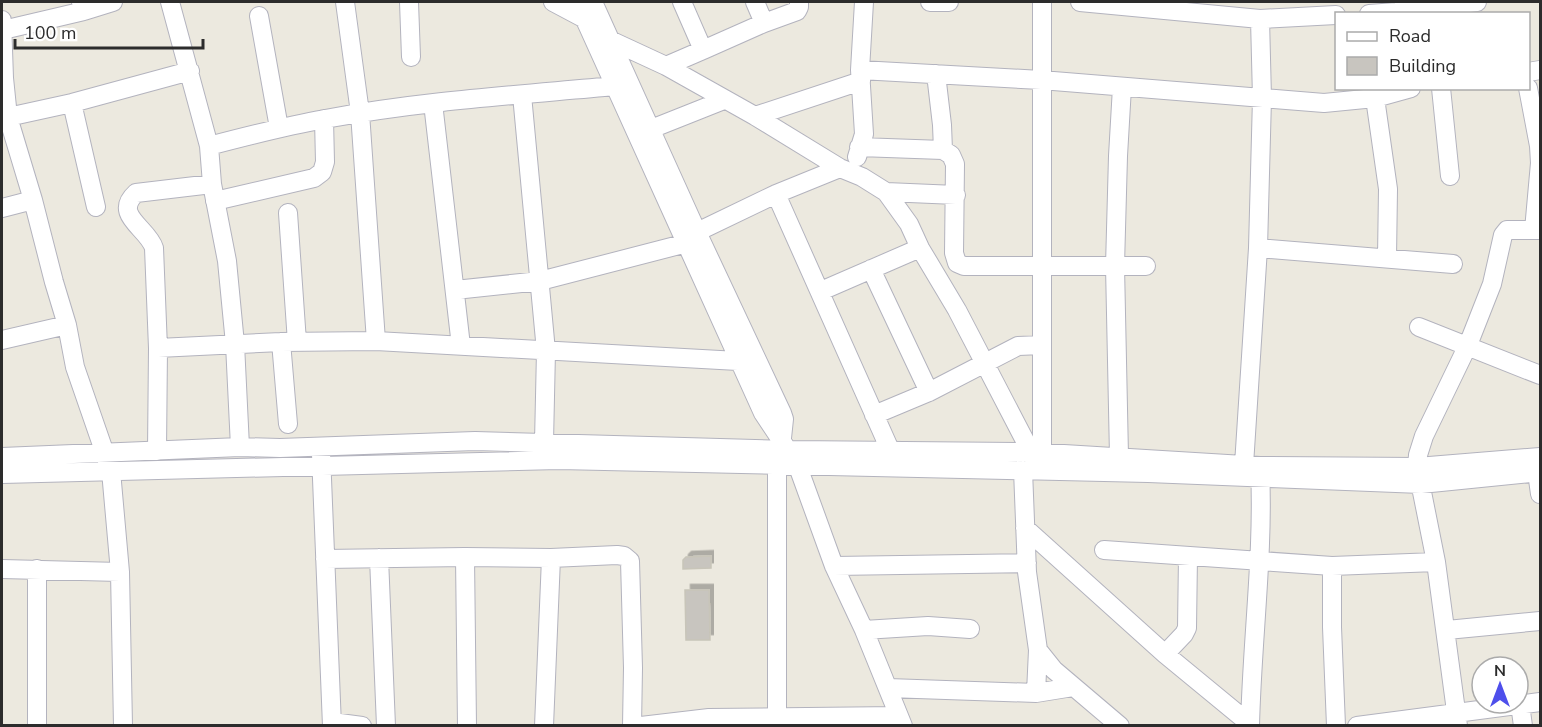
<svg xmlns="http://www.w3.org/2000/svg" width="1542" height="727" font-family="'Nunito Sans',sans-serif">
	<style>
		.building { fill: #c8c5bf; stroke: #c8c5b9; stroke-width: 1.5; filter: url(#shadow) }
		.lines { fill: none; stroke-linecap: round; stroke-linejoin: round }
		.minor-casing { stroke: #b3b3be; stroke-width: 20 }
		.minor { stroke: #fff; stroke-width: 18 }
	</style>
	<defs>
		<filter id="shadow"><feDropShadow dx="5.5" dy="-5.5" stdDeviation="0" flood-color="#0004"/></filter>
	</defs>
	<rect width="100%" height="100%" fill="#ece9df"/>
	<path class="building" d="M711 556V568L683 569V560L686 557Z
		M685 590H709L710 640H686Z"/>
	<g class="lines">
		<g class="minor-casing">
			<path id="minor" d="M81 2 84 11 113 2
				M170 2 209 146 212 184 227 261 235 344 240 447
				M345 2 360 113 376 341
				M409 2 411 57
				M553 2 585 19 612 41 666 66 755 116 840 168 862 177 886 192 909 224 920 248 957 310 1035 460
				M577 2 763 413 797 464 834 566 864 630 903 726
				M593 2 697 232 782 413 784 419 782 438
				M682 2 703 50 764 23 797 11 799 7V2
				M755 2 764 23
				M930 2H949
				M1080 2 1260 19 1336 15
				M1369 14 1396 12 1477 2
				M259 16 279 128
				M2 20 4 78 8 117 33 200 54 282 67 325 75 367 111 471 120 572 123 726
				M3 30 84 11
				M666 66 703 50
				M860 70 1041 80 1324 103 1375 98 1411 88
				M1528 72 1540 70
				M936 74 942 125 943 150
				M1441 88 1450 176
				M1528 88 1539 146 1540 163 1534 230
				M522 95 546 351 544 442 541 454
				M1375 98 1388 189 1387 258
				M72 103 96 207
				M433 103 461 346
				M755 116 861 81
				M8 117 72 103 190 71
				M651 129 724 100
				M209 146C247 136 286 126 325 119 420 101 518 95 615 86
				M859 147 943 150 951 155 955 164 954 253 957 263 964 266H1146
				M857 157 864 134 860 70 864 2
				M886 192 956 195
				M776 194 891 452
				M215 201 314 178 322 172 325 162 324 119
				M2 208 33 200
				M288 213 297 342
				M697 232 776 194 840 168
				M1258 248 1453 264
				M871 269 929 392
				M455 290 540 281 687 243
				M821 291 920 248
				M1419 327 1540 375
				M2 340 67 325
				M281 342 288 424
				M158 348 281 342 376 341 738 361
				M874 415 929 392 1018 346 1042 345
				M157 451 158 348 154 248C148 228 112 215 136 193L212 184
				M1042 453V2
				M321 454 332 726
				M1119 456 1115 266 1118 156 1122 87
				M2 457 240 447 280 448 475 441 790 450 1031 452 1260 466 1417 467 1540 457
				M777 464V726
				M1244 465 1258 248 1262 98 1260 19
				M1023 470 1027 572 1038 650 1054 670 1120 726
				M1537 472 1540 494
				M2 474 559 460 1148 473 1421 484 1540 472
				M1025 528 1165 654 1250 724
				M1104 550 1332 566V627L1336 726
				M465 557 551 558 617 555 624 556 630 561 633 668 632 726
				M379 558 386 726
				M325 559 465 557 467 726
				M834 566 1027 563
				M1332 566 1436 562
				M2 569 120 572
				M37 569V726
				M864 630 928 626 970 629
				M1447 630 1540 621
				M1038 650 1036 693 1073 687
				M1165 654 1184 634 1187 628 1188 556
				M888 688 1036 693
				M1520 704 1523 726
				M332 722 362 726
				M544 726 551 558
				M641 726 709 718 898 716
				M1250 726C1252 639 1264 553 1260 467
				M1357 726 1540 702
				M1458 726 1436 562 1417 467 1418 455 1424 436 1468 345 1492 284 1503 235 1507 230H1540"/>
		</g>
		<use href="#minor" class="minor"/>
	</g>
	<rect width="1542" height="727" fill="none" stroke="#2c2c2c" stroke-width="6"/>
	<rect x="1335" y="12" width="195" height="78" fill="#ffffff" stroke="#ababab" stroke-width="1.5"/>
	<rect x="1347" y="32" width="30" height="9" fill="#ffffff" stroke="#ababab" stroke-width="1.5"/>
	<text x="1389" y="42" font-size="18" fill="#2c2c2c">Road</text>
	<rect x="1347" y="57" width="30" height="18" fill="#c8c5bf" stroke="#ababab" stroke-width="1.5"/>
	<text x="1389" y="72" font-size="18" fill="#2c2c2c">Building</text>
	<g transform="translate(1500 685)"><circle r="28" fill="#ffffff" stroke="#ababab" stroke-width="1.5"/>
	<path d="M0-4.5L10 22L0 15L-10 22Z" fill="#4e4feb"/>
	<text y="-9" font-size="16" font-weight="bold" text-anchor="middle" fill="#2c2c2c">N</text>
	</g>
	<path d="M15 39v9h188v-9" fill="none" stroke="#2c2c2c" stroke-width="3"/>
	<text x="24" y="39" font-size="18" fill="#2c2c2c" stroke="#ffffff" stroke-width="4.5" paint-order="stroke">100 m</text>
</svg>
